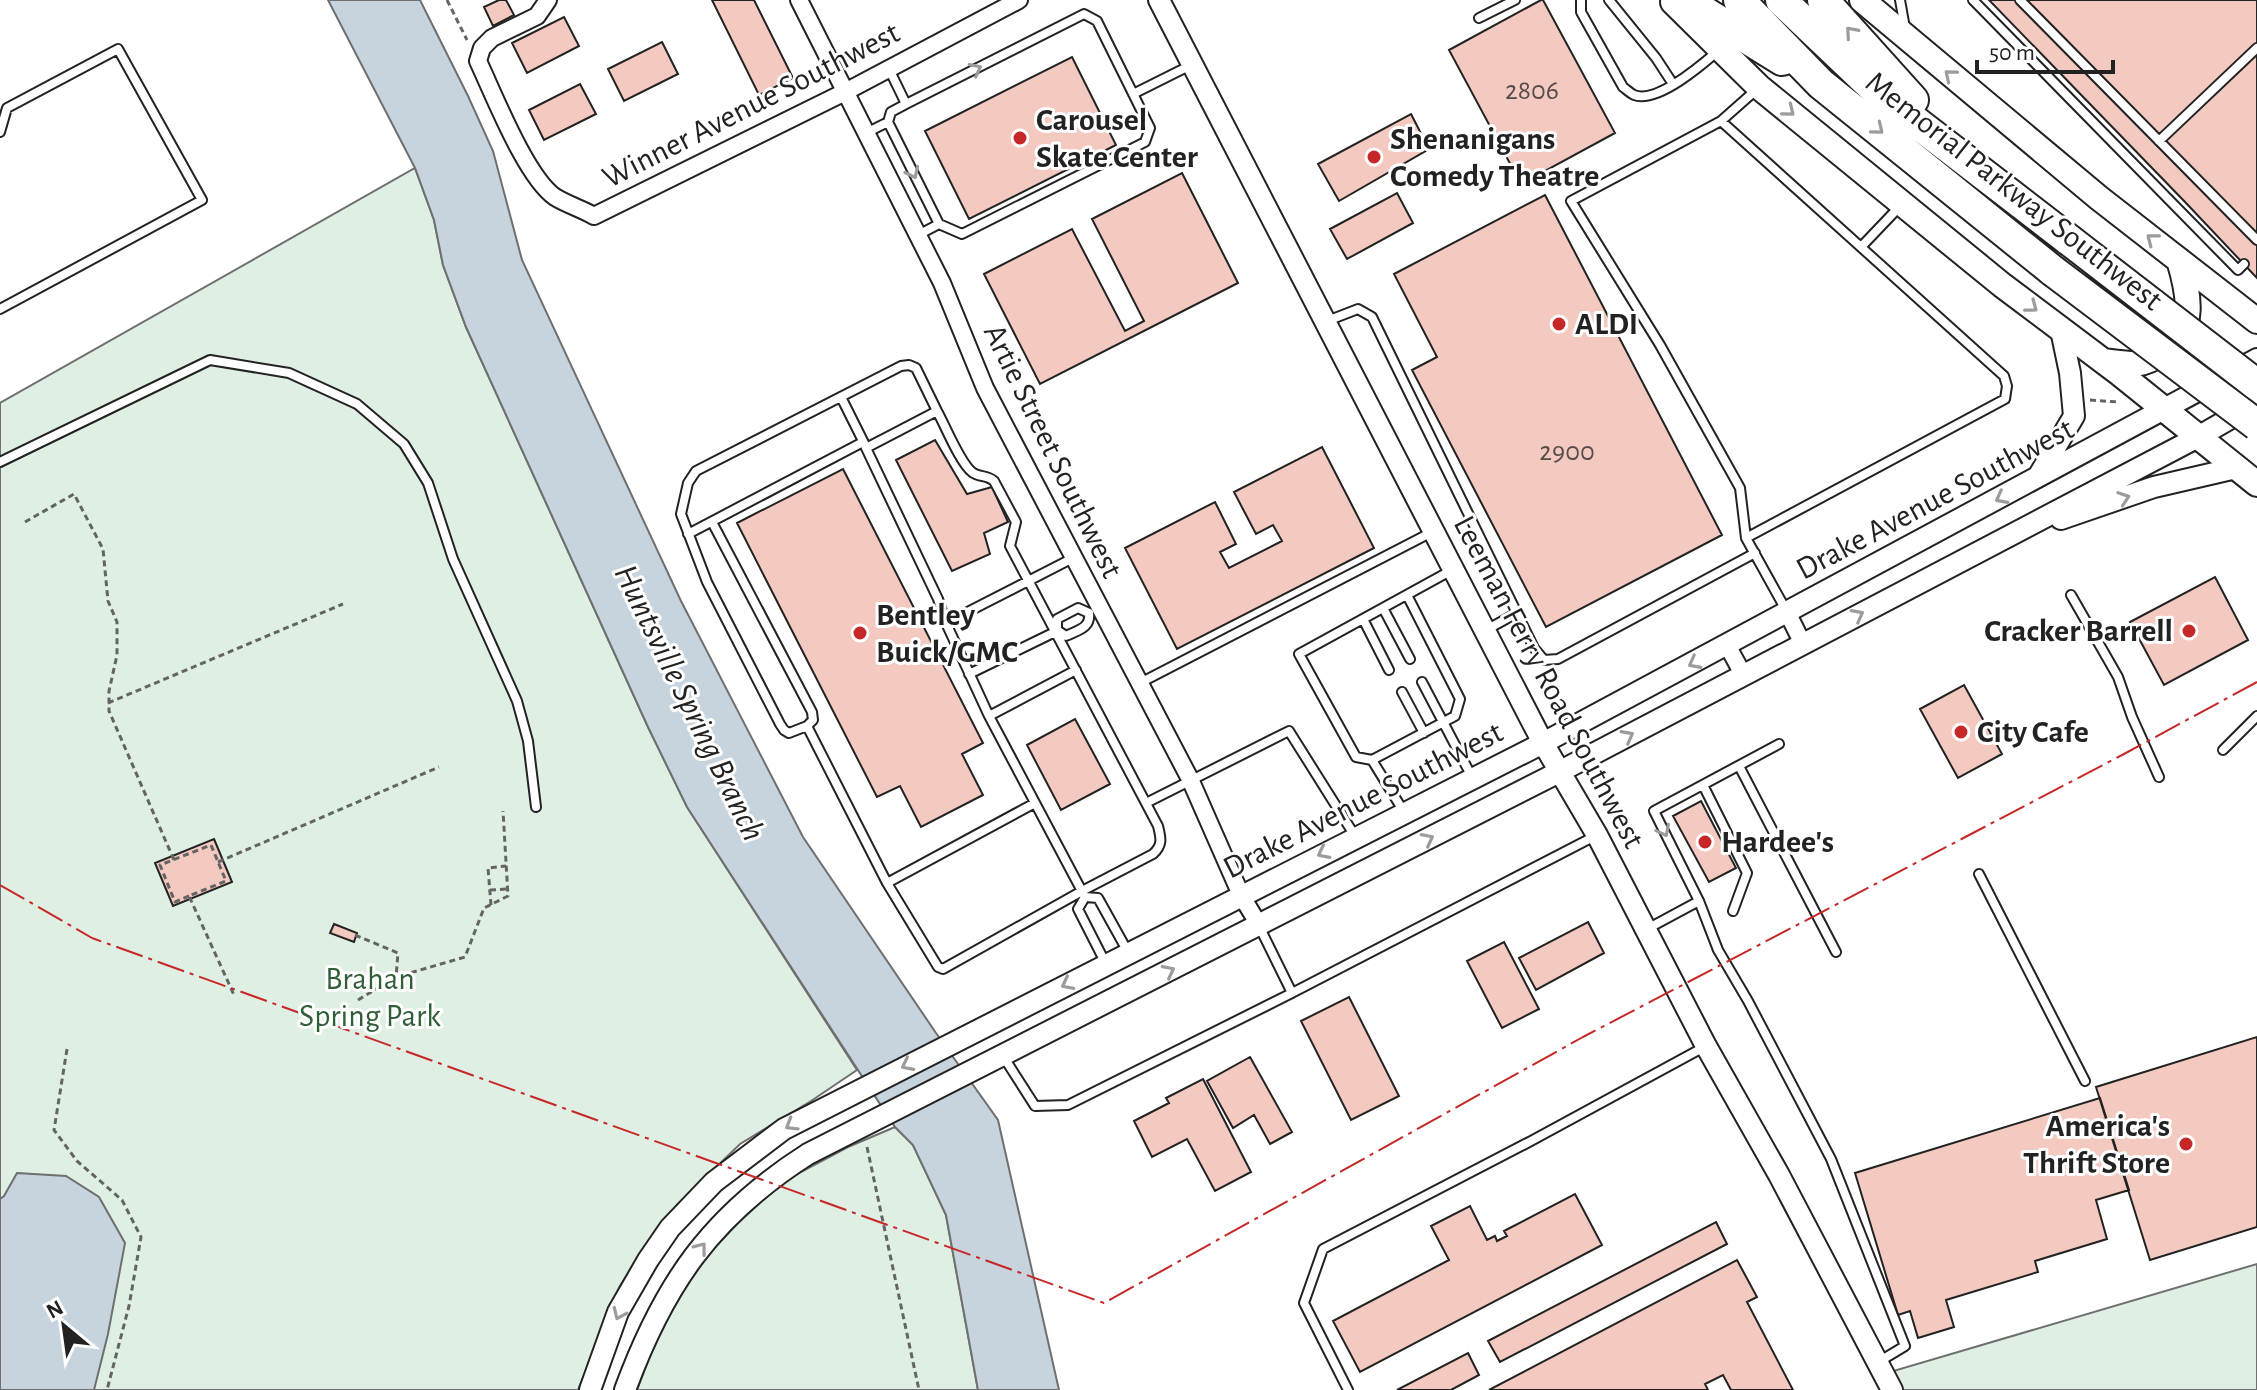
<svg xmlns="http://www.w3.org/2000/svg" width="2257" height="1390" font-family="'Alegreya Sans',sans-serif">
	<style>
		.green { fill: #e0efe3; stroke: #6f6f6f; stroke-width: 2 }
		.water { fill: #c7d3dd; stroke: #6f6f6f; stroke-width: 2 }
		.building { fill: #f3c9c0; stroke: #222; stroke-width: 2 }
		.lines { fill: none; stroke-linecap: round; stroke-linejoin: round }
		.service-casing { stroke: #222; stroke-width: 12 }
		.minor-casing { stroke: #222; stroke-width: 20 }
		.tertiary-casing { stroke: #222; stroke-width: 24 }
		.secondary-casing { stroke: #222; stroke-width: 28 }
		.motorway-casing { stroke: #222; stroke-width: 34 }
		.path { stroke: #646464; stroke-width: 3; stroke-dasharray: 6 4; stroke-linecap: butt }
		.service { stroke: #fff; stroke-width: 8 }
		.minor { stroke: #fff; stroke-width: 16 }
		.tertiary { stroke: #fff; stroke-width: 20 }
		.secondary { stroke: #fff; stroke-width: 24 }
		.motorway { stroke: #fff; stroke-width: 30 }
		.motorway-bridge-casing { stroke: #222; stroke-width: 34; stroke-linecap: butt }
		.motorway-bridge { stroke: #fff; stroke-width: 30 }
		.power { stroke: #c62828; stroke-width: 2; stroke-dasharray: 28 6 4 6; stroke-linecap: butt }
		.oneway { stroke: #9c9c9c }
		.poi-dot { fill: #c62828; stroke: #fff; stroke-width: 3 }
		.labels { text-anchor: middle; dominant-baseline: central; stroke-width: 6; stroke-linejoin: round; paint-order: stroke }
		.number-label { font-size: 28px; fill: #564c4a }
		.street-label { font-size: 32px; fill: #222; stroke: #fff }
		.poi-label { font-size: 32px; font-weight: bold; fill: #222; stroke: #fff; text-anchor: start }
		.park-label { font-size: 32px; fill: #2f5e38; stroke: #fff }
		.water-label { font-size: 34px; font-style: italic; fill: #222; stroke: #fff }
	</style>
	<rect width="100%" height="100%" fill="#fff"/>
	<path class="green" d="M415 168 434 220 443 265 466 327 648 727 687 807 857 1070 811 1101 740 1144 677 1205 648 1244 620 1286 578 1390H0V403Z
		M895 1127 913 1145 946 1215 978 1390H637L659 1331 693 1271 737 1224 782 1182 848 1147Z
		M2257 1264V1390H1892L1883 1374Z"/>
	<path class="water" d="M328 0H420L468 96 493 151 522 260 681 601 803 837 936 1033 998 1120 1059 1390H978L946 1215 913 1145 895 1127 687 807 648 727 466 327 443 265 434 220 415 168Z
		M17 1173 66 1176 99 1197 125 1243 108 1334 94 1390H0V1199L4 1196Z"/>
	<path class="building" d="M499 0H506L514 15 493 26 484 7Z
		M712 0H754L793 78 759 95Z
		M1541 0H1543L1615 133 1521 184 1449 50Z
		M1989 0H2257V278L2186 203Z
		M564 17 579 46 527 73 512 43Z
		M662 42 678 74 624 101 608 69Z
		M1072 57 1116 145 969 219 925 131Z
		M580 84 596 114 544 140 529 110Z
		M1411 114 1429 149 1339 201 1318 164Z
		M1182 173 1238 283 1040 384 984 274 1072 229 1125 331 1144 321 1092 219Z
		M1397 193 1413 223 1347 259 1330 229Z
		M1545 195 1722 535 1546 627 1412 370 1437 357 1394 274Z
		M935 440 967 494 992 487 1008 522 984 533 990 554 952 571 896 460Z
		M1322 447 1374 548 1177 649 1125 548 1215 502 1236 544 1220 552 1229 568 1282 541 1273 525 1256 534 1234 492Z
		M843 469 983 743 962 754 983 795 921 827 900 786 877 797 737 523Z
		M2215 577 2248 640 2164 685 2130 622Z
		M1964 685 2002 754 1958 778 1920 709Z
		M1075 719 1110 784 1061 810 1027 745Z
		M1701 801 1736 868 1709 882 1673 816Z
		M214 839 232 882 173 906 155 863Z
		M1588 922 1604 953 1536 990 1519 958Z
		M334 924 357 933 354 942 330 933Z
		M1504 942 1539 1009 1502 1028 1467 961Z
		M1349 997 1399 1096 1351 1120 1301 1021Z
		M2257 1037V1227L2150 1260 2096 1087Z
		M1250 1057 1292 1132 1270 1144 1254 1115 1233 1128 1207 1081Z
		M1203 1079 1251 1172 1215 1191 1187 1139 1152 1157 1134 1121 1169 1103 1166 1098Z
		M2100 1098 2129 1190 2096 1200 2107 1239 2035 1261 2038 1272 1946 1300 1954 1327 1918 1338 1910 1311 1898 1315 1855 1173Z
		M1575 1194 1602 1245 1360 1372 1333 1321 1449 1260 1431 1226 1470 1206 1487 1240 1495 1236 1497 1241 1507 1236 1504 1231Z
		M1716 1222 1727 1244 1500 1362 1488 1341Z
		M1737 1260 1757 1297 1747 1302 1793 1390H1731L1723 1375 1705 1384 1708 1390H1489Z
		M1468 1353 1479 1375 1451 1390H1397Z"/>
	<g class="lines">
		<g class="service-casing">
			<path id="service" d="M1581 0V12L1623 87C1627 90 1630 93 1634 95 1657 104 1703 64 1719 50
				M1609 0 1656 58 1673 84
				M1900 0 1905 28
				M1973 0 2238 270 2244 264
				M2020 0 2257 240
				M1479 18 1515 0
				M1756 90 1721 121 1571 201 1660 345 1740 488 1746 538 1786 610
				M1133 94 1193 64
				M906 104 1084 14 1097 21 1150 128 1145 142 962 234 939 224 918 235
				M1721 121 2004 376 2007 386 2005 399 1746 538
				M888 122 939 224
				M0 132 7 108 118 49 202 200 0 309
				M866 133 888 122 891 112 906 104 889 69
				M2159 141 2257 48
				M1861 247 1902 204
				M1327 321 1358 309 1372 317 1534 648 1544 660 1558 659 1755 553
				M841 397 866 447
				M937 411C945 425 960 463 972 472 979 478 986 474 994 481L1016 522 1010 546 1158 826C1161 838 1163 845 1153 854L1082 891 943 969 938 967 887 883 807 726 789 733 784 730 780 724 707 582 681 514 688 483 696 471 901 366 909 365 916 368 937 411 866 448 938 599 946 623
				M0 462 210 360 289 373 357 404 404 444 428 483 453 559 517 701 528 741 536 807
				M712 522 812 712 813 720 807 726
				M688 534 863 442
				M1073 558 946 623 989 716 1085 897
				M2071 595 2118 677 2132 717 2159 777
				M1383 608 1410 659
				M1363 619 1389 670
				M1057 630 1066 636C1078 630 1091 628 1089 613
				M1057 630V619L1078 608 1089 613
				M1486 630 1517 613
				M969 674 1057 631
				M1422 682 1472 777
				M1140 683 1434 531
				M1402 692 1424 733
				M989 716 1076 670
				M1779 744 1654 811 1699 901 1718 950 1748 1001 1831 1159 1905 1346 1880 1361
				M2223 750 2257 716
				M1372 760 1455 716 1460 699 1407 595
				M1739 766 1836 952
				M1703 785 1747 873 1733 911
				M1146 803 1289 731 1355 836
				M1404 812 1372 760 1356 757 1299 654 1452 570
				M1979 874 2085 1081
				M887 883 1035 803
				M1085 897 1078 909 1106 964
				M1085 897 1098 898 1128 952
				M1259 926 1292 993
				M1647 929 1699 901
				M1003 1056 1035 1106 1068 1105 1292 993 1597 835
				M1348 1390 1304 1303 1323 1249 1531 1141 1706 1046"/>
		</g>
		<g class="minor-casing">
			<path id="minor" d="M548 0 537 16 492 38 482 48 478 61C494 95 526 177 555 197 566 204 582 209 594 216L845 92 1019 0
				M799 0 942 283 985 388 1190 779 1241 895 1259 925
				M1787 612 1803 644
				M1727 645 1744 676"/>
		</g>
		<g class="tertiary-casing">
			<path id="tertiary" d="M1159 0 1543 743 1597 835 1706 1046 1779 1175 1892 1390
				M2039 475 2074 416 2070 373 2061 330
				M2061 519 2154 487 2236 468
				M590 1390 618 1312 648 1260 670 1228 714 1182 784 1129 1543 743 2257 359
				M625 1390C664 1284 711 1216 808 1154L1559 772 2198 437 2257 403"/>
		</g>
		<g class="secondary-casing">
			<path id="secondary" d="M1862 0 2099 198 2257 321
				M1673 2 1759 87 2002 285 2119 373 2257 484
				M2103 361C2113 362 2124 364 2135 364 2146 363 2154 358 2164 352 2197 331 2189 293 2179 260"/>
		</g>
		<g class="motorway-casing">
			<path id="motorway" d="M1685 0 1782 60
				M1739 0 1821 84 2053 271
				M1781 0 1882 96 2069 240
				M1823 0 1913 100"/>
		</g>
		<path class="path" d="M447 0 467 40
			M2090 400 2118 402
			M25 522 74 494 103 549 108 601 117 622V655L109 691V711L174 860
			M108 703 343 604
			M218 862 439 767
			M490 890 508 889
			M189 896 175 902 160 865 211 845 226 881 189 896 234 995
			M491 905 488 868 506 866
			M355 935 398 953 396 977
			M358 1000 396 977 465 957 484 908 508 896 503 811
			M67 1049 54 1130 77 1161 122 1200 141 1237 129 1306 107 1390
			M867 1147 919 1390"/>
		<use href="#service" class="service"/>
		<use href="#minor" class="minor"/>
		<use href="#tertiary" class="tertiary"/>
		<use href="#secondary" class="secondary"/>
		<use href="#motorway" class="motorway"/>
		<g class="motorway-bridge-casing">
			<path id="motorway-bridge" d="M2069 240 2257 385
				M2053 271 2257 425"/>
		</g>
		<use href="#motorway-bridge" class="motorway-bridge"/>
		<path class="power" d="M0 885 92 938 1104 1303 1583 1037 2124 754 2257 682"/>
	</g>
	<defs><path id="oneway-chevron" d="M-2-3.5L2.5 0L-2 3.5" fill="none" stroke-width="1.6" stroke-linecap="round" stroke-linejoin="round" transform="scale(2)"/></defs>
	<g class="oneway">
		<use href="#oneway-chevron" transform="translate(1851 32) rotate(-131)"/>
		<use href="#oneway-chevron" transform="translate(976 69) rotate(-27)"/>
		<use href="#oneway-chevron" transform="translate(1950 75) rotate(-140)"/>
		<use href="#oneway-chevron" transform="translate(1789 111) rotate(39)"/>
		<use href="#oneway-chevron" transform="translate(1878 129) rotate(39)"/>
		<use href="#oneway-chevron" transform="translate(913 173) rotate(64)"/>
		<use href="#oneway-chevron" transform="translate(2152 239) rotate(-142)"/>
		<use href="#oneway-chevron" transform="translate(2032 307) rotate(37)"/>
		<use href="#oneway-chevron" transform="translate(2001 498) rotate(152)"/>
		<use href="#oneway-chevron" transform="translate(2124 498) rotate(-19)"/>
		<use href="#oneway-chevron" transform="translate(1858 615) rotate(-28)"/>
		<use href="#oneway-chevron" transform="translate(1694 663) rotate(152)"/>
		<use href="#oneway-chevron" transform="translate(1628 736) rotate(-28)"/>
		<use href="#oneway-chevron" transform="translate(1664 831) rotate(63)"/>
		<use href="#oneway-chevron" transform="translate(1428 839) rotate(-27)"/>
		<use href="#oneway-chevron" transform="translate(1323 853) rotate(153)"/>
		<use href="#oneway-chevron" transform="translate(1169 971) rotate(-27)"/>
		<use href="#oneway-chevron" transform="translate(1067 984) rotate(153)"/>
		<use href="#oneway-chevron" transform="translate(907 1065) rotate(153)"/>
		<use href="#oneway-chevron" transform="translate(791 1125) rotate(149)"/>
		<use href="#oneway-chevron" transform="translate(701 1248) rotate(-52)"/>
		<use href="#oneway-chevron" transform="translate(619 1314) rotate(114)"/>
	</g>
	<g class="poi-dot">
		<circle cx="1020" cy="138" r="8"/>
		<circle cx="1374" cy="157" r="8"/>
		<circle cx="1559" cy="324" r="8"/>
		<circle cx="2189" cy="631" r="8"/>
		<circle cx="860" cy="633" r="8"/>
		<circle cx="1961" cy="732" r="8"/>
		<circle cx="1705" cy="842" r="8"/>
		<circle cx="2186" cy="1144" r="8"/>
	</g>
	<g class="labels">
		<g class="number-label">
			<text x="1532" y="91">2806</text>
			<text x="1567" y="452">2900</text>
		</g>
		<g class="street-label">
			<text transform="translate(751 105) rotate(-27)">Winner Avenue Southwest</text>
			<text transform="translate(2014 191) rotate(38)">Memorial Parkway Southwest</text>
			<text transform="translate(1053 451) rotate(64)">Artie Street Southwest</text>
			<text transform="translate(1935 499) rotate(-28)">Drake Avenue Southwest</text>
			<text transform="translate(1549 682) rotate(62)">Leeman Ferry Road Southwest</text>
			<text transform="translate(1363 800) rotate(-27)">Drake Avenue Southwest</text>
		</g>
		<g class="poi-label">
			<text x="1036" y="120">Carousel<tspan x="1036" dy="37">Skate Center</tspan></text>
			<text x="1390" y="139">Shenanigans<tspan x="1390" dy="37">Comedy Theatre</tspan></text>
			<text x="1575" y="324">ALDI</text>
			<text x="876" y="615">Bentley<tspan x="876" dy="37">Buick/GMC</tspan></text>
			<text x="2173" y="631" text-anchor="end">Cracker Barrell</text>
			<text x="1977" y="732">City Cafe</text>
			<text x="1721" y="842">Hardee's</text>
			<text x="2170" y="1126" text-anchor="end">America's<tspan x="2170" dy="37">Thrift Store</tspan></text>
		</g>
		<g class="park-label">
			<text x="370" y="979">Brahan<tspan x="370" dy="37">Spring Park</tspan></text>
		</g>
		<g class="water-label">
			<text transform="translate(689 703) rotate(64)">Huntsville Spring Branch</text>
		</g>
	</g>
	<g transform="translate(64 1326) rotate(331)" stroke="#ffffff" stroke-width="6" paint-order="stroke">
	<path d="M0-6L14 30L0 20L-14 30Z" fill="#222222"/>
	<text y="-12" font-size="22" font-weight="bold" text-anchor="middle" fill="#222222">N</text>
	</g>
	<path d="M1977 60v12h136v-12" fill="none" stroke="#222222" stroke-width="4"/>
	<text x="1989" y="60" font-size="24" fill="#222222" stroke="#ffffff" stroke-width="6" paint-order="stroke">50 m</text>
</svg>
